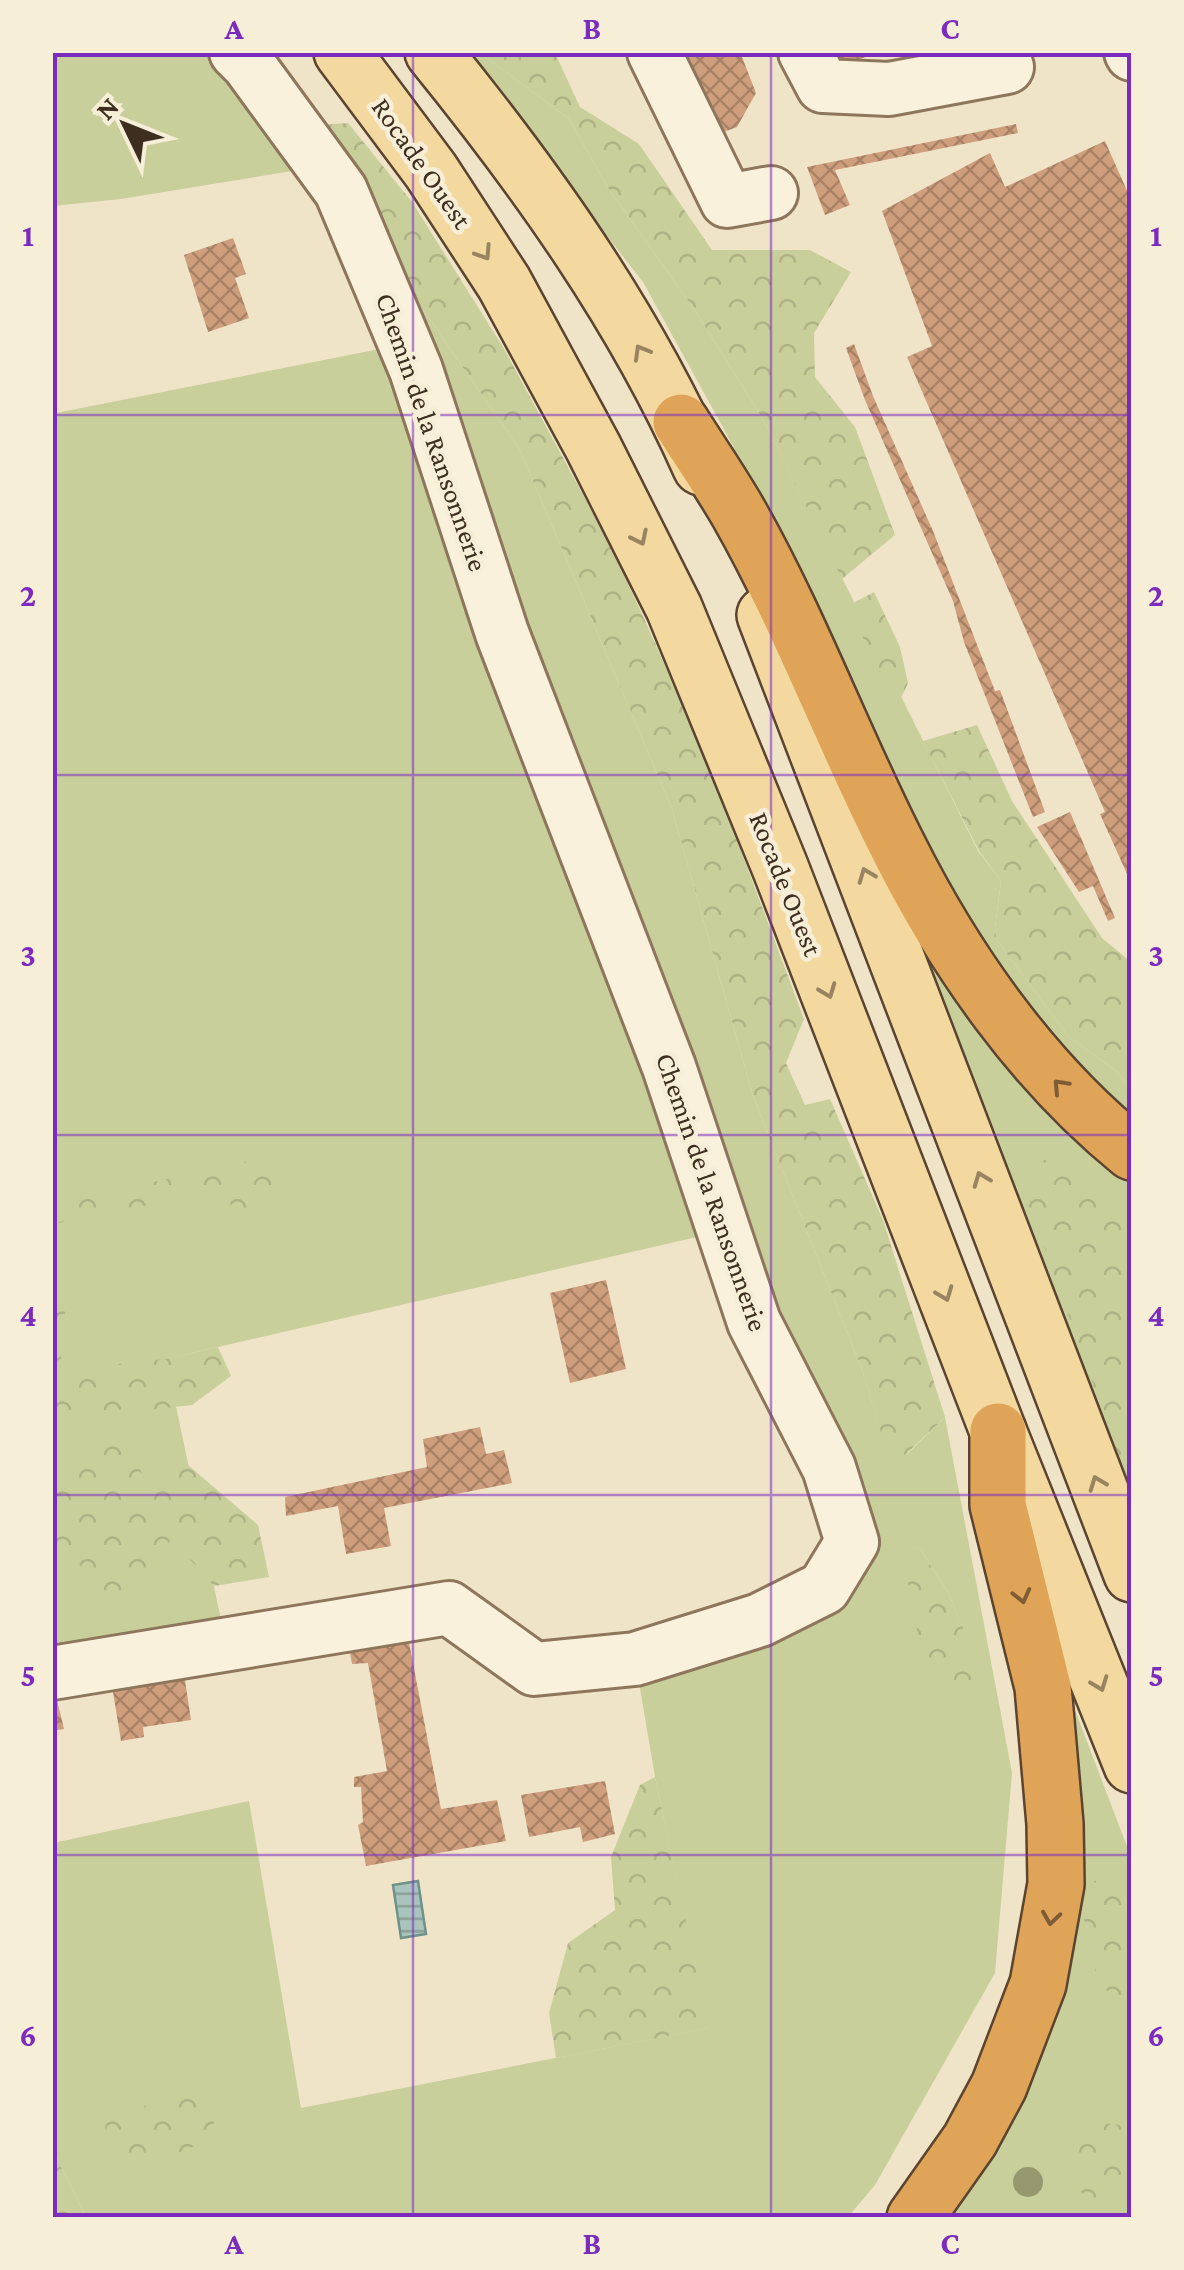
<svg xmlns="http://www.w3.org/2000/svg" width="1184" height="2270" font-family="'Crimson Pro',serif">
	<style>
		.green { fill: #c9cf9b; fill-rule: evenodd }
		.forest { fill: url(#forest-crowns) }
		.water { fill: url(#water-rules); stroke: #6f938a; stroke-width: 2.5 }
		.building { fill: url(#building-cross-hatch) }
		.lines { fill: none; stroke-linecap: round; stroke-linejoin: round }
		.minor-casing { stroke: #8d765c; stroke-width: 58 }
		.major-casing { stroke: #5b4430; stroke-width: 60 }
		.highway-casing { stroke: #5b4430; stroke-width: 60 }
		.minor { stroke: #faf1dc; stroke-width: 52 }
		.major { stroke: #f3d9a0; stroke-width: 55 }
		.highway { stroke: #e0a458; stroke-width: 55 }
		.tree { fill: #96986f }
		.oneway { stroke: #988460 }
		.oneway2 { stroke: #7e5d36 }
		.grid { fill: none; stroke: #7b2cbf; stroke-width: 2.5; stroke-opacity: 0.55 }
		.labels { text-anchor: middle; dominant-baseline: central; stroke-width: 9; stroke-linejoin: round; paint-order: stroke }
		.street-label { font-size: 28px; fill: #3d2e20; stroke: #f7eed8 }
		.neatline { fill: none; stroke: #7b2cbf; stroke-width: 4 }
		.grid-label { font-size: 32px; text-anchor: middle; font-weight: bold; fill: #7b2cbf }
	</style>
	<defs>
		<pattern id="forest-crowns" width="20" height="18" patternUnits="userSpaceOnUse" patternTransform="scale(2.5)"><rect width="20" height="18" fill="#c9cf9b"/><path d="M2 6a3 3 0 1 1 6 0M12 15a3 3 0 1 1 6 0" fill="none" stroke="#aeb285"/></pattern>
		<pattern id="water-rules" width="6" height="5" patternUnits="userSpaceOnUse" patternTransform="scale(2.5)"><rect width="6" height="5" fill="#a9c4bc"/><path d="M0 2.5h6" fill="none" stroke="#8ba098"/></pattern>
		<pattern id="building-cross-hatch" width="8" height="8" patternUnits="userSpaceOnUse" patternTransform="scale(2.5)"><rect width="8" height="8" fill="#cf9f7d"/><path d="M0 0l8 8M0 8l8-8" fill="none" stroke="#a98266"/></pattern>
	</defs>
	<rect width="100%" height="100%" fill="#f0e4c8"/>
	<path class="green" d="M53 53H236L323 166 121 199 53 206Z
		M464 53H480L569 119 608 188 692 306 763 419 978 851 1001 881 994 936 1068 1036 1116 1071 1131 1089V1136L983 959 844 695 732 444 643 282Z
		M341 191 520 450 672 809 753 1096 861 1367 883 1438 906 1455 945 1417 1012 1773 995 1973 875 2185 848 2217H86L53 2150V1843L249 1801 301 2108 708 2028 655 1777 635 1659 760 1620 852 1542 723 1231 166 1359 225 1639 53 1668 52 474 56 413 405 344ZM902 1546 921 1550 949 1594 980 1671 958 1698Z
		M926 942 1003 1059 1119 1175 1131 1183V1537L916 946Z
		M1040 1618 1131 1857V2217L934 2218 1034 2039Z"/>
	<path class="forest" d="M480 53H555L580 107 639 144 712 250H810L851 272 814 333 815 377 855 427 895 535 842 579 763 419 692 306 608 188 569 119Z
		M348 123 412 202 503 347 614 552 704 752 804 1019 786 1063 805 1105 830 1099 883 1220 945 1417 905 1455 883 1439 861 1367 753 1096 672 809 520 450 341 191 319 125Z
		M874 592 900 647 908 683 901 698 892 702 863 638 853 603Z
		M977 725 1012 801 1102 938 1131 962V1089L1116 1071 1068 1036 994 936 1001 881 979 851 923 741Z
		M1054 1157 1118 1214 1131 1221V1490L1035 1222 1022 1195 1029 1165Z
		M258 1159 281 1187 256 1214 204 1194 53 1224V1204Z
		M52 1294H67L60 1370 165 1359 218 1347 231 1376 192 1405 53 1421Z
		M126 1433 149 1491 175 1464 188 1465 258 1525 269 1577 214 1586 172 1539 117 1603 64 1549 53 1552V1483L80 1446Z
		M901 1545 921 1550 949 1594 981 1672 958 1699 927 1686Z
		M655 1777 709 2028 556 2058 549 2013 568 1943 615 1910 611 1857 640 1785Z
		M1112 1866 1131 1867V2032L1095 1970 1079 1895Z
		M181 2079 218 2091 212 2139 173 2155 151 2150 129 2163 107 2151 105 2122 138 2111Z
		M1102 2123 1131 2126V2183L1096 2213 1078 2187 1063 2150Z
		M52 2150H53L86 2217H53Z"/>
	<path class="water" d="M418 1881 426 1934 401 1938 393 1885Z"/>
	<path class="building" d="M670 52H740L756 93 737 127 721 133Z
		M825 52H876L877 53 831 69Z
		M1016 124 1018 133 835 170 850 205 825 215 807 167Z
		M1105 141 1132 202V885L1100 814 1105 812 907 357 932 346 882 211 990 153 1005 187Z
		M233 238 246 274 235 278 249 318 208 332 184 255Z
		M854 344 873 396 933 531 995 691 1000 690 1045 812 1033 817 964 642 953 601 865 400 846 348Z
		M1070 812 1115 918 1108 921 1093 886 1079 892 1037 827Z
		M606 1280 626 1369 570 1383 550 1293Z
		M480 1427 486 1454 504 1450 512 1483 384 1508 391 1546 346 1554 338 1506 286 1516 285 1497 427 1467 423 1439Z
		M406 1627 441 1809 497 1800 506 1841 366 1866 358 1825 363 1822 361 1787H354V1777L387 1771 368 1663 352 1664 347 1636Z
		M182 1661 191 1720 143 1727 144 1737 121 1741 110 1674Z
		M52 1680 64 1729 52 1731Z
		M605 1781 615 1834 583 1842 580 1827 529 1837 521 1795Z"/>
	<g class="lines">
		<g class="minor-casing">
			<path id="minor" d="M654 52 727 201 771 193
				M805 52 823 86 889 89 1007 67
				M1131 52 1132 54
				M52 1673 449 1608 534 1669 635 1659 760 1620 824 1588 852 1542 829 1468 754 1322 669 1067 502 633 416 370 341 191 248 64 236 52"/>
		</g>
		<g class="major-casing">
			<path id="major" d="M342 52 431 171 504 283 593 447 674 608 780 867 998 1431 1132 1765
				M433 52C537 180 634 316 701 467
				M765 615 1132 1574"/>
		</g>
		<g class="highway-casing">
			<path id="highway" d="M681 422C700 452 720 481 738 512 799 619 842 737 898 847 955 961 1033 1072 1132 1152
				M915 2218 970 2140 999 2086 1038 1984 1056 1884 1055 1824 1043 1687 998 1505V1431"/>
		</g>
		<use href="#minor" class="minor"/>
		<use href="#major" class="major"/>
		<use href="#highway" class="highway"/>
	</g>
	<circle class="tree" cx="1028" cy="2182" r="15"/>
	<defs><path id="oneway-chevron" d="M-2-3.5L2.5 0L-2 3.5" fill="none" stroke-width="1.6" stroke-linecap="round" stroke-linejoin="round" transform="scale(2.5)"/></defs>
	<g class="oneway">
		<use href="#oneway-chevron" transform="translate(484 253) rotate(57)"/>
		<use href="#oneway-chevron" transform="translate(641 352) rotate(-120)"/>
		<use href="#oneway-chevron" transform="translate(640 538) rotate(64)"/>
		<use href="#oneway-chevron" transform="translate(866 875) rotate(-111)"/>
		<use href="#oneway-chevron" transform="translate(828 991) rotate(69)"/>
		<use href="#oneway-chevron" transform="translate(981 1179) rotate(-111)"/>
		<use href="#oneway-chevron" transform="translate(945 1294) rotate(69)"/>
		<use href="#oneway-chevron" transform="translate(1097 1483) rotate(-111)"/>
		<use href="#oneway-chevron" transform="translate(1100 1684) rotate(69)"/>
	</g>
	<g class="oneway2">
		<use href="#oneway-chevron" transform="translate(1060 1086) rotate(-133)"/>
		<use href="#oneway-chevron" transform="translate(1022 1596) rotate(76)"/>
		<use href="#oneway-chevron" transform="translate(1051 1918) rotate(98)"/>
	</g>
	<path class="grid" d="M413 52V2218M771 52V2218M52 415H1132M52 775H1132M52 1135H1132M52 1495H1132M52 1855H1132"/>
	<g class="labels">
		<g class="street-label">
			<text transform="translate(422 163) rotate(55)">Rocade Ouest</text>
			<text transform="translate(432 432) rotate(71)">Chemin de la Ransonnerie</text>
			<text transform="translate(786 884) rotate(68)">Rocade Ouest</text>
			<text transform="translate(712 1192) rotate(71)">Chemin de la Ransonnerie</text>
		</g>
	</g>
	<rect width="1184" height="2270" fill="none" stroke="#f7eed8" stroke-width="110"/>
	<g transform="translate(125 125) rotate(313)" stroke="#f7eed8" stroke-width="8" paint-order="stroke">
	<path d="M0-8L18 38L0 25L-18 38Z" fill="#3d2e20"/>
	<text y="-15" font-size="28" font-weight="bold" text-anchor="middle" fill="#3d2e20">N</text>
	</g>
	<rect x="55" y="55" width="1074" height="2160" class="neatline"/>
	<g class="grid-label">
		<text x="234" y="39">A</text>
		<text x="592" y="39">B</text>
		<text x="950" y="39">C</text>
		<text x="28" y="246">1</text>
		<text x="1156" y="246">1</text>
		<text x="28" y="606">2</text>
		<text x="1156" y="606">2</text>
		<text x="28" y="966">3</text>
		<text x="1156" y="966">3</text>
		<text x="28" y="1326">4</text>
		<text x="1156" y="1326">4</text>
		<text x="28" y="1686">5</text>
		<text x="1156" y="1686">5</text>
		<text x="28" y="2046">6</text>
		<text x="1156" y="2046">6</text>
		<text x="234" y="2254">A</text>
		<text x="592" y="2254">B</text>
		<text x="950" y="2254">C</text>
	</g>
</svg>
